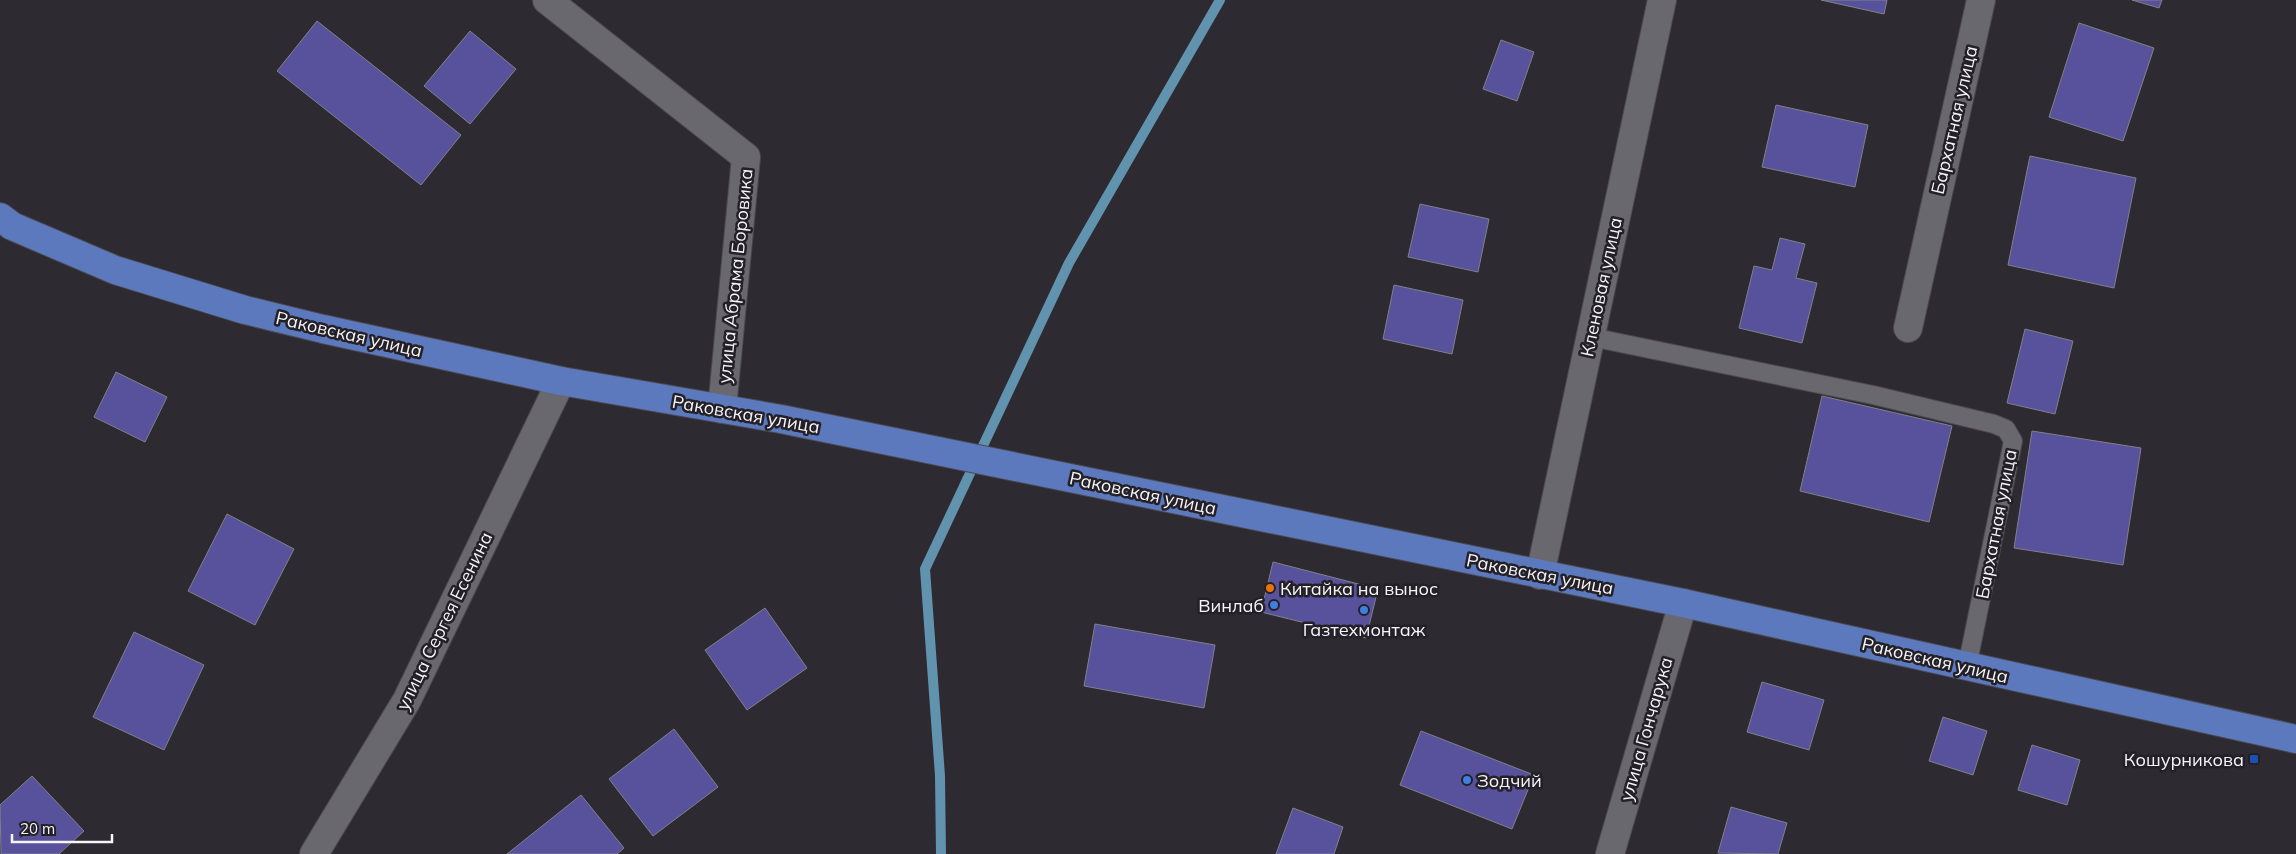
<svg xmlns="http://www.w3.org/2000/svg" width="2296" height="854" font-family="Mulish,sans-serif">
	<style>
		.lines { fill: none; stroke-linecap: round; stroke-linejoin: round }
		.stream { stroke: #6192ae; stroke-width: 10 }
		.building { fill: #58529c; stroke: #808188 }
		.service-casing { stroke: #4b494f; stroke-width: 20 }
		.minor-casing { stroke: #4b494f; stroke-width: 30 }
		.tertiary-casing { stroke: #4b494f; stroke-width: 30 }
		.primary-casing { stroke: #4b494f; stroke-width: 30 }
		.service { stroke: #6a686f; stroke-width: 18 }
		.minor { stroke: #6a686f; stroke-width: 28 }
		.tertiary { stroke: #6a686f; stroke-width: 28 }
		.primary { stroke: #5c79be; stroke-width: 28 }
		.food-dot { fill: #e8710a; stroke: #232127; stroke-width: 2 }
		.shop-dot { fill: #3f7fe0; stroke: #232127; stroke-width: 2 }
		.transit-dot { fill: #1a4fb4; stroke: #232127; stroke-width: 2 }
		.labels { text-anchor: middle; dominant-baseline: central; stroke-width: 5; stroke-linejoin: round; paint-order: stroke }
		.street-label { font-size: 18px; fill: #f6f4f8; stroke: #232127 }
		.poi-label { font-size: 18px; fill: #f6f4f8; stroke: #232127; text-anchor: start }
	</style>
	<rect width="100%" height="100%" fill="#2d2a31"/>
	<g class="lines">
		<path class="stream" d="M941 854 940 776 925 569 1069 263 1220 0"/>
	</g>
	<path class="building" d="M1821 0H1887L1884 14Z
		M2132 0H2162L2159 8Z
		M317 21 461 135 421 185 277 71Z
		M2079 23 2154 48 2123 141 2049 117Z
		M470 31 516 69 470 124 424 86Z
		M1501 40 1534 52 1517 101 1483 89Z
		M1776 105 1868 125 1855 187 1762 167Z
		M2030 156 2136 178 2114 288 2008 265Z
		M1420 204 1489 219 1478 272 1408 257Z
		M1780 238 1805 244 1796 278 1817 283 1802 343 1739 328 1754 266 1772 270Z
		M1394 285 1463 300 1452 354 1383 339Z
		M2025 329 2073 341 2055 414 2007 403Z
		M116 372 167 397 145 442 94 417Z
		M1822 396 1952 426 1929 522 1800 491Z
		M2032 431 2141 448 2123 565 2014 548Z
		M227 514 294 549 255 625 188 591Z
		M1273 562 1378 589 1366 638 1261 612Z
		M765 608 807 668 747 710 705 650Z
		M1095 624 1215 645 1204 708 1084 686Z
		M134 632 204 665 164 750 93 717Z
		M1762 682 1824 700 1809 750 1747 732Z
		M1943 717 1987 731 1973 775 1929 761Z
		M674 729 718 787 653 836 609 779Z
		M1421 731 1534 775 1512 829 1400 785Z
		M2032 745 2080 760 2067 805 2018 790Z
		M32 776 84 831 59 854H1L0 805Z
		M581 795 624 848 617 854H507Z
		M1731 807 1787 823 1778 854 1718 853Z
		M1293 808 1343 827 1334 854H1276Z"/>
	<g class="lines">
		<g class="service-casing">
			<path id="service" d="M1591 337 1873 395 1994 424 2006 429 2013 441 1967 667"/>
		</g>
		<g class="minor-casing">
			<path id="minor" d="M547 0 746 157 722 409
				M1908 328 1981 0
				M1540 575 1662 0
				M314 854 407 700 561 381"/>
		</g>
		<g class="tertiary-casing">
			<path id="tertiary" d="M1610 854 1683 603"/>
		</g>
		<g class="primary-casing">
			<path id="primary" d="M0 217 12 226 115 270 245 310 323 329 561 381 781 419 1683 603 2296 739"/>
		</g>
		<use href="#service" class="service"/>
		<use href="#minor" class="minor"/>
		<use href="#tertiary" class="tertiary"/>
		<use href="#primary" class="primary"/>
	</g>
	<circle class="food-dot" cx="1270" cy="588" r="5"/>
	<g class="shop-dot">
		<circle cx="1274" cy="605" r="5"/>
		<circle cx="1364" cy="610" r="5"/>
		<circle cx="1467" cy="780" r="5"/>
	</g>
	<rect class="transit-dot" x="2249" y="754" width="10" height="10" rx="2.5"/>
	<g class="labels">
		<g class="street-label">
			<text transform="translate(1954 120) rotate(-77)">Бархатная улица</text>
			<text transform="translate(735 276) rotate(-84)">улица Абрама Боровика</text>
			<text transform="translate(1601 287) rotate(-78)">Кленовая улица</text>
			<text transform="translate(349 334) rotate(13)">Раковская улица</text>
			<text transform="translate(746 414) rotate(10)">Раковская улица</text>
			<text transform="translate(1143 493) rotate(12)">Раковская улица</text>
			<text transform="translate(1996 524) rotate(-79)">Бархатная улица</text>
			<text transform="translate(1540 574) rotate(11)">Раковская улица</text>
			<text transform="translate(444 621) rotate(-64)">улица Сергея Есенина</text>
			<text transform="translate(1935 660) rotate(13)">Раковская улица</text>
			<text transform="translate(1646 729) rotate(-74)">улица Гончарука</text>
		</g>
		<g class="poi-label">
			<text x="1280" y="588">Китайка на вынос</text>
			<text x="1264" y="605" text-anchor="end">Винлаб</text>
			<text x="1364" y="629" text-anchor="middle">Газтехмонтаж</text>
			<text x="2244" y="759" text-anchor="end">Кошурникова</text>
			<text x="1477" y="780">Зодчий</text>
		</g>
	</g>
	<path d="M12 834v8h100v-8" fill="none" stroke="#f6f4f8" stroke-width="2.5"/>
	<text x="20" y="834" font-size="15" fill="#f6f4f8" stroke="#232127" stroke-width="4" paint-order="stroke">20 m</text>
</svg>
